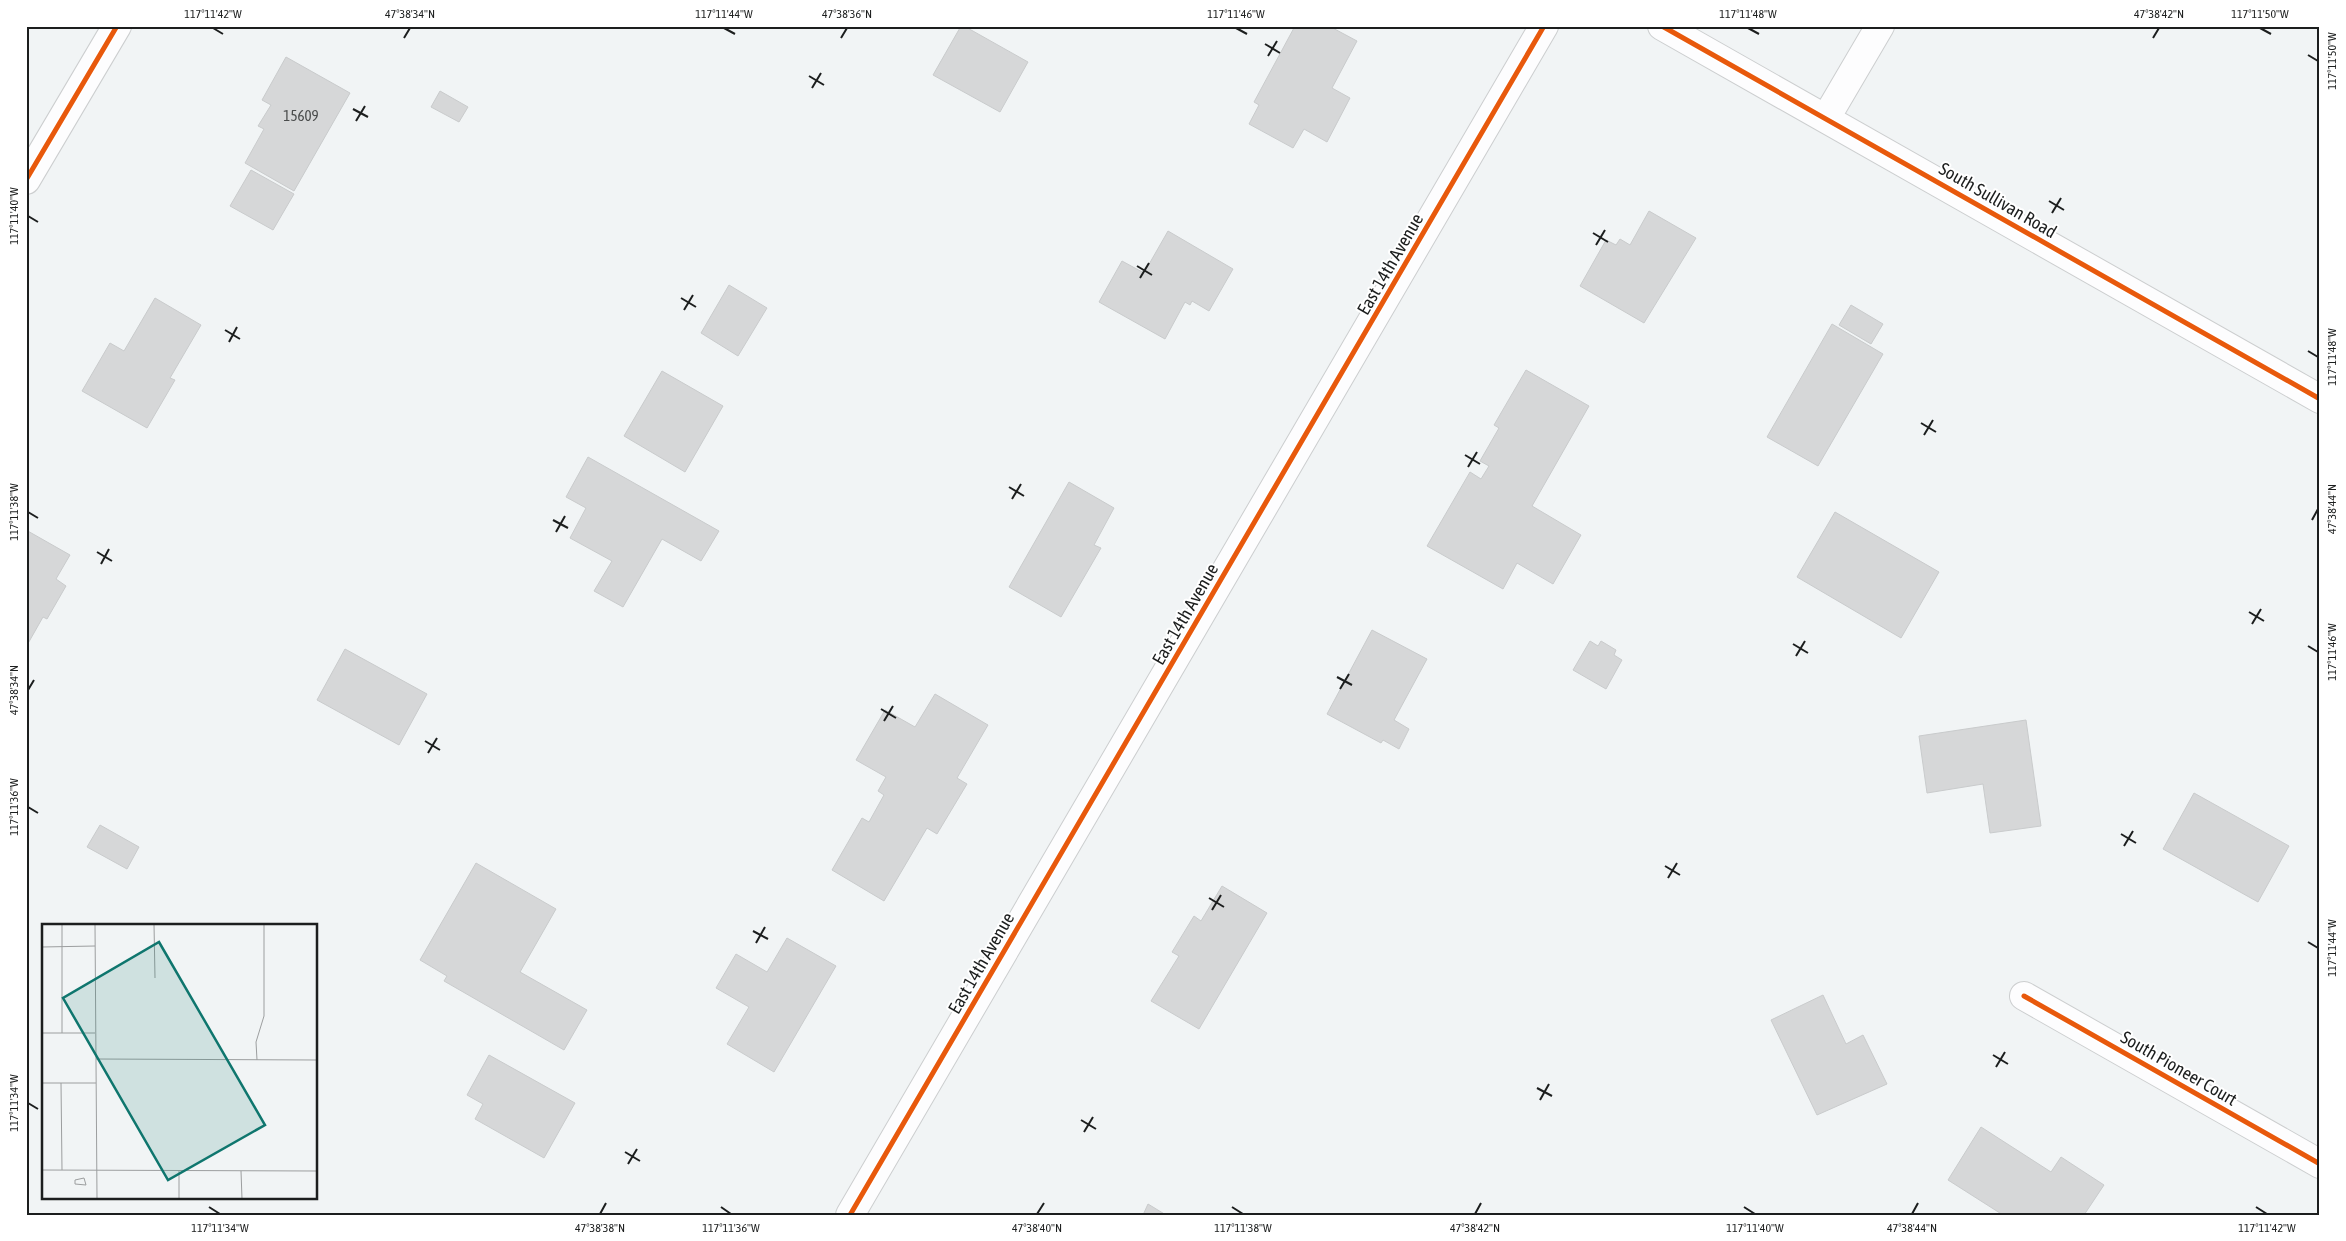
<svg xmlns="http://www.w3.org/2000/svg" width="2346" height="1241" font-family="'Asap Condensed',sans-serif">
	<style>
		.building { fill: #d6d7d8; stroke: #c9cbcc }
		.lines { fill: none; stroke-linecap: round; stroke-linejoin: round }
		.minor-casing { stroke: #cccecf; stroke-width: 30 }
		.secondary-casing { stroke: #cccecf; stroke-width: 30 }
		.minor { stroke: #fdfdfe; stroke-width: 28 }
		.secondary { stroke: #fdfdfe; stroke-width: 28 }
		.cycleway-casing { stroke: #fff; stroke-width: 8 }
		.cycleway { stroke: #e8590c; stroke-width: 5 }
		.ticks { fill: none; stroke: #1c1e1e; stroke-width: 2 }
		.labels { text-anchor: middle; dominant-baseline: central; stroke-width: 4; stroke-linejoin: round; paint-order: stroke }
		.number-label { font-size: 15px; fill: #4a4c4c }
		.street-label { font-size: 18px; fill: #1c1e1e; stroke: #fff }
		.inset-road { fill: none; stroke: #9c9e9f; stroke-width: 1 }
		.view { fill: #0f766e; fill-opacity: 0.15; stroke: #0f766e; stroke-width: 2.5 }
		.inset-edge { fill: none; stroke: #1c1e1e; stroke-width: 2.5 }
		.neatline { fill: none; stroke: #1c1e1e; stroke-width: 2 }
		.ticks-label { font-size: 12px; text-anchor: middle; fill: #1c1e1e }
	</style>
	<rect width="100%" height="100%" fill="#f1f4f5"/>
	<path class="building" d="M961 26H964L1028 62 1000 112 933 75Z
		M1295 26H1329L1357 41 1332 88 1350 98 1327 142 1304 129 1293 148 1249 124 1259 105 1254 102Z
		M286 57 350 93 294 191 245 163 264 129 258 126 271 105 262 100Z
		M440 91 468 107 459 122 431 107Z
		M251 170 294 194 273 230 230 206Z
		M1649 211 1696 238 1644 323 1580 286 1606 240 1616 245 1620 239 1630 245Z
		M1168 231 1233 269 1209 311 1192 301 1190 305 1185 302 1165 339 1099 302 1122 261 1144 273Z
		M729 285 767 308 738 356 701 333Z
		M155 298 201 325 170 378 175 380 147 428 82 391 110 343 124 351Z
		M1851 305 1883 324 1871 344 1839 325Z
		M1832 324 1883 354 1818 466 1767 437Z
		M1526 370 1589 406 1532 506 1581 535 1553 584 1517 563 1503 589 1427 546 1470 472 1481 479 1489 466 1480 461 1499 428 1494 425Z
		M662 371 723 406 685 472 624 436Z
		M588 457 719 531 701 561 662 539 623 607 594 591 612 561 570 538 586 508 566 497Z
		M1069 482 1114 508 1094 545 1101 548 1061 617 1009 587Z
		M1835 512 1939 572 1901 638 1797 577Z
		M26 530 70 555 56 579 66 586 47 619 43 617 26 647Z
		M1372 630 1427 659 1394 720 1409 729 1399 749 1383 740 1381 743 1327 714Z
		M1590 641 1598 646 1601 641 1616 650 1614 655 1622 660 1606 689 1573 670Z
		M345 649 427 694 399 745 317 700Z
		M935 694 988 725 957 778 967 784 937 834 927 828 884 901 832 870 862 818 869 822 884 795 878 791 886 777 856 760 885 710 915 727Z
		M2026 720 2041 826 1990 833 1983 784 1927 793 1919 736Z
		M2194 793 2289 846 2258 902 2163 849Z
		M100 825 139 847 127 869 87 847Z
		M476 863 556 909 520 972 587 1010 564 1050 444 981 447 976 420 960Z
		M1222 886 1267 913 1199 1029 1151 1001 1179 956 1172 952 1194 916 1201 921Z
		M787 938 836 966 774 1072 727 1044 749 1007 716 988 736 954 767 972Z
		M1823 995 1846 1044 1863 1035 1887 1084 1817 1115 1771 1020Z
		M489 1055 575 1103 544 1158 475 1119 483 1104 467 1095Z
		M1981 1127 2051 1172 2061 1157 2104 1185 2084 1215H2003L1948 1180Z
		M1148 1204 1166 1215H1143Z"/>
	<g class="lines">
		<g class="minor-casing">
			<path id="minor" d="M1826 118 1880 26
				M26 180 117 26
				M2024 996 2320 1164
				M850 1215 1544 26"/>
		</g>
		<g class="secondary-casing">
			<path id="secondary" d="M1662 26 2320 399"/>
		</g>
		<use href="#minor" class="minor"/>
		<use href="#secondary" class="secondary"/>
		<g class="cycleway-casing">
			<path id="cycleway" d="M1662 26 2320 399
				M26 180 117 26
				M2024 996 2320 1164
				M850 1215 1544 26"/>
		</g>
		<use href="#cycleway" class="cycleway"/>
	</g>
	<path class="ticks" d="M213 28 223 34M724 28 735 34M1236 28 1247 34M1748 28 1759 34M2260 28 2271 34M404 38 410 28M841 38 847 28M2153 38 2159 28M1265 44 1280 53M2308 55 2318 61M1268 56 1277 41M809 76 824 85M812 88 821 73M353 109 368 117M356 121 365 106M2049 201 2064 210M2052 213 2061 198M28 216 38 222M1593 233 1608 242M1596 245 1605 230M1137 266 1152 275M1140 278 1149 263M681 298 696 307M684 310 693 295M225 330 240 339M229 342 237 327M2308 351 2318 357M1921 423 1936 432M1924 435 1933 420M1465 455 1480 464M1468 467 1477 452M1009 487 1024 496M1012 499 1021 484M28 512 38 518M553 520 568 528M2312 520 2318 509M556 532 565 516M97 552 112 561M101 564 109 549M2249 612 2264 621M2252 624 2261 609M1793 644 1808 653M2308 646 2318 652M1796 656 1805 641M1337 677 1352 685M1340 689 1349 674M28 690 34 680M881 709 896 718M884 721 893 706M425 741 440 750M428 753 437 738M28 807 38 813M2121 834 2136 843M2124 846 2133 831M1665 866 1680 875M1668 878 1677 863M1209 898 1224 907M1212 910 1221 895M753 931 768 939M2308 942 2318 948M756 943 765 927M1993 1055 2008 1064M1996 1067 2005 1052M1537 1088 1552 1096M1540 1100 1549 1084M28 1103 38 1109M1081 1120 1096 1129M1084 1132 1093 1117M625 1152 640 1161M628 1164 637 1149M209 1207 220 1214M721 1207 731 1214M1232 1207 1243 1214M1744 1207 1755 1214M2256 1207 2267 1214M600 1214 606 1203M1037 1214 1044 1203M1475 1214 1481 1203M1912 1214 1918 1203"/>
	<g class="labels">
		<g class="number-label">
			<text x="301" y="115">15609</text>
		</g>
		<g class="street-label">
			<text transform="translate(1998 200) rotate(30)">South Sullivan Road</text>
			<text transform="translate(1390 264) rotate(-60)">East 14th Avenue</text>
			<text transform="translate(1185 614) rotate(-60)">East 14th Avenue</text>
			<text transform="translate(981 963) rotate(-60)">East 14th Avenue</text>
			<text transform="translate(2179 1068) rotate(30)">South Pioneer Court</text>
		</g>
	</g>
	<g transform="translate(42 924)">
		<rect width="275" height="275" fill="#f1f4f5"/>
		<path class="inset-road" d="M20 0V109M53 0 55 275M112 0 113 54M0 23 53 22M0 109H53M54 135 275 136M215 136 214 118 222 92V0M0 159H54M19 159 20 246M0 246 275 247M199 247 200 275M42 254 44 261 33 260V256ZM137 275V246"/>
		<path class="view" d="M117 18 223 201 126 256 21 74Z"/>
		<rect width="275" height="275" class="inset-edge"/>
	</g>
	<rect width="2346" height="1241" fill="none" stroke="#ffffff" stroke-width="55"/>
	<rect x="28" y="28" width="2290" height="1186" class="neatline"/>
	<g class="ticks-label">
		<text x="213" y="18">117°11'42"W</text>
		<text x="410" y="18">47°38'34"N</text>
		<text x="724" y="18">117°11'44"W</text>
		<text x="847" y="18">47°38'36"N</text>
		<text x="1236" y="18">117°11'46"W</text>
		<text x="1748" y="18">117°11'48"W</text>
		<text x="2159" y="18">47°38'42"N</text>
		<text x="2260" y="18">117°11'50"W</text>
		<text transform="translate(2332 61) rotate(-90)" y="4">117°11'50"W</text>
		<text transform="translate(14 216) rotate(-90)" y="4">117°11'40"W</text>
		<text transform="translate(2332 357) rotate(-90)" y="4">117°11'48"W</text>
		<text transform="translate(2332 509) rotate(-90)" y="4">47°38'44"N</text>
		<text transform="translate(14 512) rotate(-90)" y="4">117°11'38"W</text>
		<text transform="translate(2332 652) rotate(-90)" y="4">117°11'46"W</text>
		<text transform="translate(14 690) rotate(-90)" y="4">47°38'34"N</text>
		<text transform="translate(14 807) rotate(-90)" y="4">117°11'36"W</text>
		<text transform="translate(2332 948) rotate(-90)" y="4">117°11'44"W</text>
		<text transform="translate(14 1103) rotate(-90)" y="4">117°11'34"W</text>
		<text x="220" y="1232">117°11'34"W</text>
		<text x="600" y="1232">47°38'38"N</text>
		<text x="731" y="1232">117°11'36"W</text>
		<text x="1037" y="1232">47°38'40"N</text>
		<text x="1243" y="1232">117°11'38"W</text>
		<text x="1475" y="1232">47°38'42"N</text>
		<text x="1755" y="1232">117°11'40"W</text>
		<text x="1912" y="1232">47°38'44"N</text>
		<text x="2267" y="1232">117°11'42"W</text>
	</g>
</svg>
